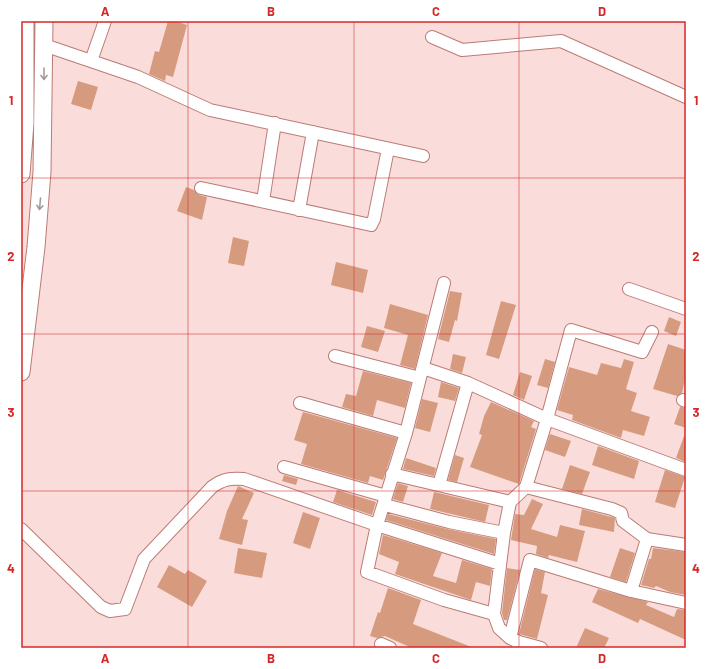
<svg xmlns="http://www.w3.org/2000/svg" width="707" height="669" font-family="Barlow,sans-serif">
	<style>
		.building { fill: #d69b7f }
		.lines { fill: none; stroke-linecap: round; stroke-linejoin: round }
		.street-casing { stroke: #bb7b75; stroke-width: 14 }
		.secondary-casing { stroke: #bb7b75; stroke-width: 19 }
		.street { stroke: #fff; stroke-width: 12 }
		.secondary { stroke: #fff; stroke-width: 17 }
		.oneway { stroke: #a39b9b }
		.grid { fill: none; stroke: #d62828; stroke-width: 1; stroke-opacity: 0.55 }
		.neatline { fill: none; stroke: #d62828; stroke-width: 1.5 }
		.grid-label { font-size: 13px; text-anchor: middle; font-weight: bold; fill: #d62828 }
	</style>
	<rect width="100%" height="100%" fill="#faddda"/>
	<path class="building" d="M168 21H175L187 25 173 77 166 75 165 81 149 74 155 51 159 52Z
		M78 81 98 87 91 110 71 104Z
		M186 187 194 190 199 195 207 197 202 220 177 211Z
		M233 237 249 241 244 266 228 263Z
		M336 262 368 270 363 293 331 285Z
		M450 291 462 293 457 321 455 320 449 342 438 339Z
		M501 301 516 305 499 359 486 355Z
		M390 304 428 315 415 369 400 365 408 335 384 328Z
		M669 317 681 322 676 336 664 331Z
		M367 326 385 331 378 352 361 347Z
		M668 344 686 350V375L682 393 677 396 653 389Z
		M453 354 466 357 462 373 450 369Z
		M545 359 555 362 548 388 537 385Z
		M624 359 634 362 626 389 637 393 631 411 650 417 644 436 623 430 621 438 572 420 573 415 557 410 569 367 597 375 601 363 621 368Z
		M363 371 411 383 405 408 377 400 373 416 342 407 346 394 356 396Z
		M520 372 532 376 524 400 513 395Z
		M441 382 459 388 455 401 438 397Z
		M422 399 438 403 430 432 415 428Z
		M491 402 534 421 531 427 536 429 519 484 470 467 482 435 479 434 484 416Z
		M680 407 686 408V428L674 424Z
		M303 412 397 438 383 480 370 476 368 483 301 464 307 444 294 440Z
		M550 434 571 441 565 457 545 450Z
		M684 436H686V462L676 458Z
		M598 446 639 461 634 479 592 465Z
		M455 455 464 458 457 482 448 480Z
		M406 458 436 468 434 476 403 469Z
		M570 465 590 472 582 494 562 489Z
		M665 470 685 477 675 508 655 502Z
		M284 475 298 479 296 485 282 481Z
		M398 483 408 486 403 502 393 499Z
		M238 486 254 493 242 519 248 520 242 545 219 539 227 511Z
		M337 490 376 502 372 515 333 502Z
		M434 492 489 505 485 522 430 509Z
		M532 499 543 504 531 529 557 537 560 525 585 531 577 562 549 555 548 558 536 554 537 546 511 540 515 514 524 515Z
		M582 509 615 518 614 532 579 525Z
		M303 512 320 518 310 549 293 543Z
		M388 514 447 529 496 539 494 554 386 520Z
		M383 535 442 553 433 576 456 583 462 560 492 569 490 586 476 582 471 600 395 574 399 562 379 554Z
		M238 548 267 553 262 578 234 573Z
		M620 548 635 553 626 582 610 577Z
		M653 548 686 552 685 589 686 595 670 592 656 586 654 588 641 585 649 559H651Z
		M169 565 185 574 188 570 207 581 192 607 157 587Z
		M507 568 520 570 507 620H504L502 613Z
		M535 569 545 572 541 593 548 595 537 639 519 634Z
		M388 588 421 600 413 624 474 648H412L385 636 377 638 370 636 378 612 380 613Z
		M598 589 648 602 646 605 674 617 677 609 686 610V640L640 619 638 623 592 602Z
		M585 628 609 638 604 648H576Z"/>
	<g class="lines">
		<g class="street-casing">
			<path id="street" d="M432 37 462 50 561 41 686 97
				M44 45 138 77 210 110 423 156
				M91 61 105 21
				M201 188 371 225 374 219 388 149
				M263 201 275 123
				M299 210 313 132
				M444 283 406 433 377 525 367 572 444 600 494 614
				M629 289 686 309
				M335 356 420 378
				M423 368 468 383 439 485
				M468 383 547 419 686 470
				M683 400 686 401
				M300 403 406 433
				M284 467 386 496
				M392 474 510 502
				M526 487 612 509 621 513 623 521 647 539 686 545
				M385 505 449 522 504 533
				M21 529 101 607 110 611 125 609 144 559 212 487C223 479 230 478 244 479L377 525 500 564
				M631 591 686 603
				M510 638 530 560 631 591 647 539
				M519 642 541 648
				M381 644 390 648
				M518 648 519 642 510 638 499 628 494 614 504 533 510 502 526 487 547 419 571 330 642 352 652 332"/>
		</g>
		<g class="secondary-casing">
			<path id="secondary" d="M21 174 25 123V21
				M21 372 36 247 42 172 44 21"/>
		</g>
		<use href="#street" class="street"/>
		<use href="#secondary" class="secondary"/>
	</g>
	<defs><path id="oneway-shaft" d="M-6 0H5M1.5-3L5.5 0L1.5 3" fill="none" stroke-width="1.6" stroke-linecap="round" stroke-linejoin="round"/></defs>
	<g class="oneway">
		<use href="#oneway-shaft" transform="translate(44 74) rotate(90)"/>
		<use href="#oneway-shaft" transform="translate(40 204) rotate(95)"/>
	</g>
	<path class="grid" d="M188 21V648M354 21V648M519 21V648M21 178H686M21 334H686M21 491H686"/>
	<rect width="707" height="669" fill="none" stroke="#ffffff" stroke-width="44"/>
	<rect x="22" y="22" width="663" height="625" class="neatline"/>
	<g class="grid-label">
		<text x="105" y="16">A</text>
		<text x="271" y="16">B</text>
		<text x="436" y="16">C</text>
		<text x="602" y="16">D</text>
		<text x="11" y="105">1</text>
		<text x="696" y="105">1</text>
		<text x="11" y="261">2</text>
		<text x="696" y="261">2</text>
		<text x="11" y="417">3</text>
		<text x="696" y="417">3</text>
		<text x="11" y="573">4</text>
		<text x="696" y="573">4</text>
		<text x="105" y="663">A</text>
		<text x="271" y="663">B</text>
		<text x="436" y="663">C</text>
		<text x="602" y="663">D</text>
	</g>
</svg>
